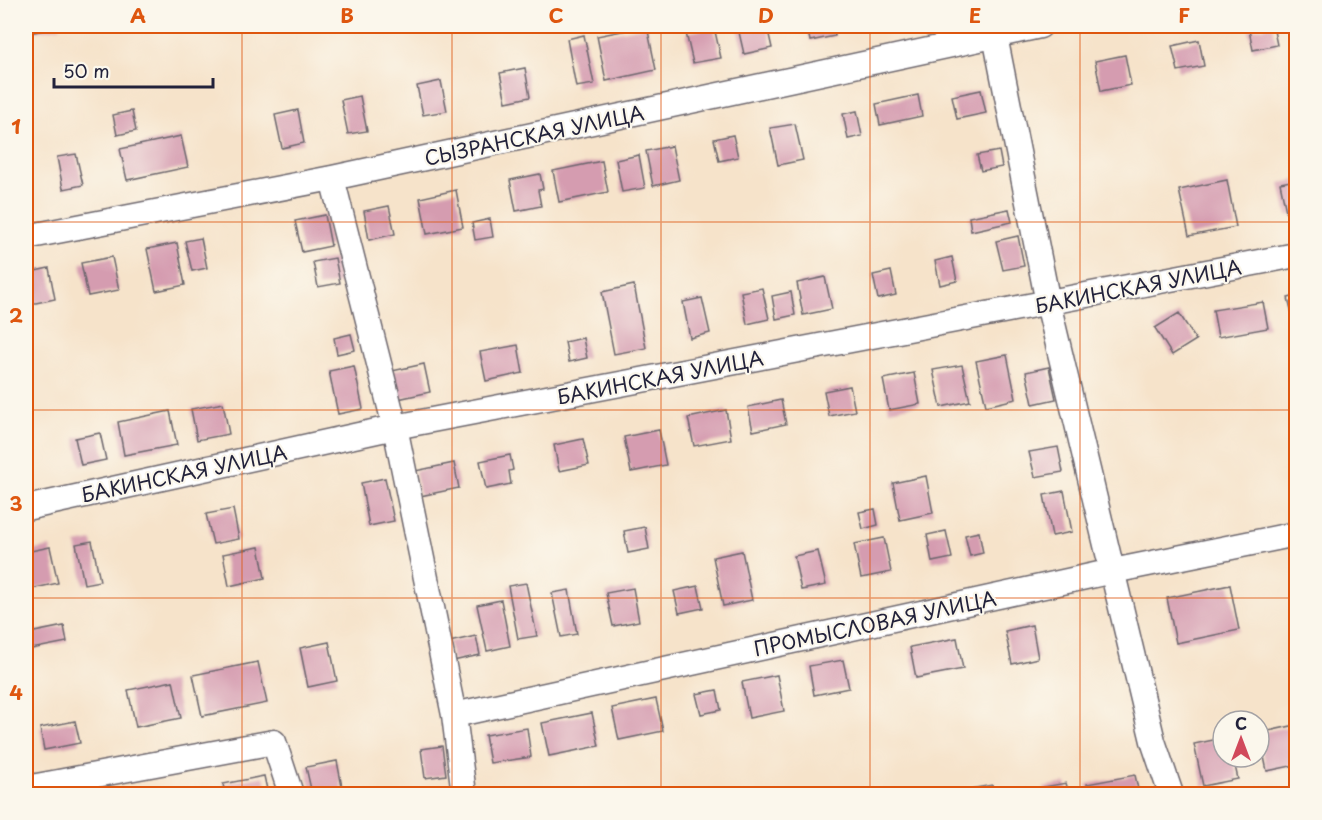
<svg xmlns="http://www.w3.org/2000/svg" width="1322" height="820" font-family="'Playpen Sans',sans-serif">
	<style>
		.building { fill: #d59cb0 }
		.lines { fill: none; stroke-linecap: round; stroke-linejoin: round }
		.minor-casing { stroke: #6c666d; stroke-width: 27 }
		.minor { stroke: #fff; stroke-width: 24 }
		.grid { fill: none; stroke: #de560e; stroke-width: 1.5; stroke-opacity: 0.55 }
		.labels { text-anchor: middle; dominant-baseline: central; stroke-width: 4.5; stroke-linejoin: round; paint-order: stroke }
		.street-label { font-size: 20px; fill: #22223b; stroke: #fbf7ec }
		.neatline { fill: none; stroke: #de560e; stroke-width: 2 }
		.grid-label { font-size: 20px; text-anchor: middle; font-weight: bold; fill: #de560e }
	</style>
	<rect width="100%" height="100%" fill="#fbf7ec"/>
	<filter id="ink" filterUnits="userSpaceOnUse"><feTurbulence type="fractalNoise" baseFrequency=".0167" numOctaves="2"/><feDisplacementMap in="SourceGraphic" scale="12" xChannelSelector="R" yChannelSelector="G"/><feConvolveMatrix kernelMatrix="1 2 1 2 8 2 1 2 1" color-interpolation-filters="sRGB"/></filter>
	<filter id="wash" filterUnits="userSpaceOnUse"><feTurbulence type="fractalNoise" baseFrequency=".008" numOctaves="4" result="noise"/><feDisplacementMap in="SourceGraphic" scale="24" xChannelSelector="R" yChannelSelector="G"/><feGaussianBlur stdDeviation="1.35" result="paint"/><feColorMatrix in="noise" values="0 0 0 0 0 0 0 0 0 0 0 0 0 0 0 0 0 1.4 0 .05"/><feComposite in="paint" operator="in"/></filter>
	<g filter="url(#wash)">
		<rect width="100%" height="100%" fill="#f6e3ca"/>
		<g id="blocks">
			<path class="building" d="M27 26H60L61 27 28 33Z
				M647 26 656 70 606 81 597 36Z
				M753 26H767L772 48 744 54 738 28Z
				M807 26H833L835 36 810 41Z
				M1273 26 1277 45 1253 50 1249 30Z
				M714 27 721 58 693 63 686 33Z
				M584 35 594 84 576 87 567 39Z
				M1199 40 1204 66 1178 71 1172 46Z
				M1125 55 1131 85 1101 91 1095 61Z
				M525 68 530 97 506 102 500 73Z
				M441 81 447 111 423 115 417 86Z
				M981 90 986 113 957 119 952 96Z
				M918 95 922 116 880 125 876 104Z
				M360 96 367 131 348 134 341 100Z
				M298 110 304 143 282 148 275 115Z
				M132 111 136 131 117 135 113 115Z
				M857 111 862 136 848 139 843 114Z
				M795 124 803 160 778 165 770 128Z
				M733 135 738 157 719 161 714 139Z
				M181 136 188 167 127 180 120 149Z
				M672 146 679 180 653 186 646 151Z
				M999 151 1002 167 981 171 977 155Z
				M76 154 83 185 63 189 57 157Z
				M639 155 645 188 622 192 616 160Z
				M602 161 608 192 559 202 553 171Z
				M540 174 543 189 538 190 541 206 516 211 510 180Z
				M1227 180 1236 227 1189 236 1179 190Z
				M1296 180V214L1287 216 1280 183Z
				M456 190 463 227 427 234 420 198Z
				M389 206 395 234 369 240 364 211Z
				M1009 209 1012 222 971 231 969 217Z
				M325 215 331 246 302 252 295 221Z
				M490 219 493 237 475 240 472 223Z
				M1018 236 1024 266 1003 270 996 241Z
				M201 238 207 268 192 271 185 241Z
				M177 243 185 285 156 291 147 249Z
				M112 257 119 290 88 296 81 263Z
				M952 257 957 281 940 285 935 261Z
				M335 258 340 283 318 287 313 262Z
				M49 268 55 299 26 305V273Z
				M891 271 896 295 878 299 873 275Z
				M825 277 832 309 803 315 797 283Z
				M634 285 646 348 614 354 602 292Z
				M762 288 769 319 747 324 741 292Z
				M791 292 795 315 776 319 772 296Z
				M1296 296V325H1295L1288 298Z
				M702 298 710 333 690 338 683 302Z
				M1263 302 1268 328 1218 337 1213 310Z
				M1179 313 1196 340 1172 355 1155 328Z
				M351 334 355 350 337 354 334 338Z
				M583 338 587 358 569 362 565 342Z
				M518 345 523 373 486 381 480 352Z
				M1007 355 1016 399 986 406 976 361Z
				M424 364 430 392 398 399 392 371Z
				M962 365 970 401 941 407 933 370Z
				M354 366 363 409 338 414 329 371Z
				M1049 367 1056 399 1033 404 1026 372Z
				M914 373 920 404 889 410 883 379Z
				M850 386 855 411 829 416 824 391Z
				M781 400 786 424 753 431 748 407Z
				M223 403 229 434 197 440 191 409Z
				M726 410 731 439 694 446 688 418Z
				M170 411 177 445 124 455 118 422Z
				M659 430 666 465 631 472 624 437Z
				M100 433 106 460 81 465 75 438Z
				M583 439 589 465 559 471 554 445Z
				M1058 447 1063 472 1035 477 1029 452Z
				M510 455 513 470 509 471 511 484 486 489 480 461Z
				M454 463 459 488 420 496 415 471Z
				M926 476 933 513 900 520 893 483Z
				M385 478 394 521 369 526 361 483Z
				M1064 491 1072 532 1052 536 1044 495Z
				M233 509 239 539 213 544 206 514Z
				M875 509 878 525 863 529 859 512Z
				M645 527 649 549 628 553 624 531Z
				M946 531 952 558 932 562 927 535Z
				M979 532 983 553 970 556 965 535Z
				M884 538 891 572 861 578 854 544Z
				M92 541 100 581 84 584 76 544Z
				M50 547 58 583 26 590V552Z
				M259 547 265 578 229 586 223 554Z
				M742 551 752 600 723 606 713 557Z
				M818 551 826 585 801 590 794 556Z
				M526 583 537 636 518 639 508 586Z
				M1230 585 1239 630 1176 643 1167 598Z
				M698 586 703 608 679 613 674 591Z
				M633 588 639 621 613 626 606 593Z
				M569 590 577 634 561 637 552 593Z
				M26 598 34 632 64 626 67 642 26 650Z
				M501 600 510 646 487 651 477 605Z
				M1032 625 1038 658 1012 664 1005 631Z
				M476 636 480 655 453 661 449 642Z
				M957 638 963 669 916 678 910 647Z
				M329 642 337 681 308 687 300 648Z
				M843 660 849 688 814 695 809 666Z
				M258 662 267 703 202 716 193 675Z
				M777 675 784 711 749 718 742 682Z
				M173 681 181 718 136 727 128 690Z
				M717 690 721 710 701 714 696 694Z
				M656 699 663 731 619 740 612 708Z
				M592 713 599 746 549 756 542 723Z
				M75 721 80 743 44 750 40 728Z
				M1296 725V765L1267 771 1259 733Z
				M527 728 531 757 490 763 485 735Z
				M1223 738V757H1233L1238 779 1203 786 1194 744Z
				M442 746 446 775 425 778 421 749Z
				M337 761 343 792 330 794H312L306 767Z
				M1135 775 1139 794H1089L1087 784Z
				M264 776 268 794H225L223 784Z
				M1066 783 1069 794H1046L1044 787Z
				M992 785 994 794H948V793Z"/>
		</g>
	</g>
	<g filter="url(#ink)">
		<use href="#blocks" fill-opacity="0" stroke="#6c666d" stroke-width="1.5"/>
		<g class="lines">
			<g class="minor-casing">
				<path id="minor" d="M993 26 1048 303 1153 741 1171 794
					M332 178 395 427 454 715 464 794
					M26 237 332 178 1040 26
					M26 508 395 427 1296 255
					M454 715 1113 571 1296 534
					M26 788 274 742 291 794"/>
			</g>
			<use href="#minor" class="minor"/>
		</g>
	</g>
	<path class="grid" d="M242 26V794M452 26V794M661 26V794M870 26V794M1080 26V794M26 222H1296M26 410H1296M26 598H1296"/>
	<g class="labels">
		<g class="street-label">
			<text transform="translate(534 135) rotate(-12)">СЫЗРАНСКАЯ УЛИЦА</text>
			<text transform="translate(1138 286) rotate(-11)">БАКИНСКАЯ УЛИЦА</text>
			<text transform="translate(660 377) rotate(-11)">БАКИНСКАЯ УЛИЦА</text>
			<text transform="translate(184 473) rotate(-12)">БАКИНСКАЯ УЛИЦА</text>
			<text transform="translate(875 623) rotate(-12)">ПРОМЫСЛОВАЯ УЛИЦА</text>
		</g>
	</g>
	<rect width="1322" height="820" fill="none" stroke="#fbf7ec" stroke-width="66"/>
	<g transform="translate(1241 739)"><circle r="28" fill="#fbf7ec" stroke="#a4a2a5" stroke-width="1.5"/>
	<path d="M0-4.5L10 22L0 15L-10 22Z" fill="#d1495b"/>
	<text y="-9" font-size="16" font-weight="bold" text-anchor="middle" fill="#22223b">С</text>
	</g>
	<path d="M54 78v9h159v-9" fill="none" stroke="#22223b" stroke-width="3"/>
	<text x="63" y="78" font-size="18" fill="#22223b" stroke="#fbf7ec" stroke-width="4.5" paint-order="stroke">50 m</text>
	<rect x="33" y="33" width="1256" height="754" class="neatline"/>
	<g class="grid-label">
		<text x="138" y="23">A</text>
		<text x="347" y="23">B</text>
		<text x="556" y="23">C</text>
		<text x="766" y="23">D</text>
		<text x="975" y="23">E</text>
		<text x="1184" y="23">F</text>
		<text x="16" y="134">1</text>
		<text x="16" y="323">2</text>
		<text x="16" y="511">3</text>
		<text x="16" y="700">4</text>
	</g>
</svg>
